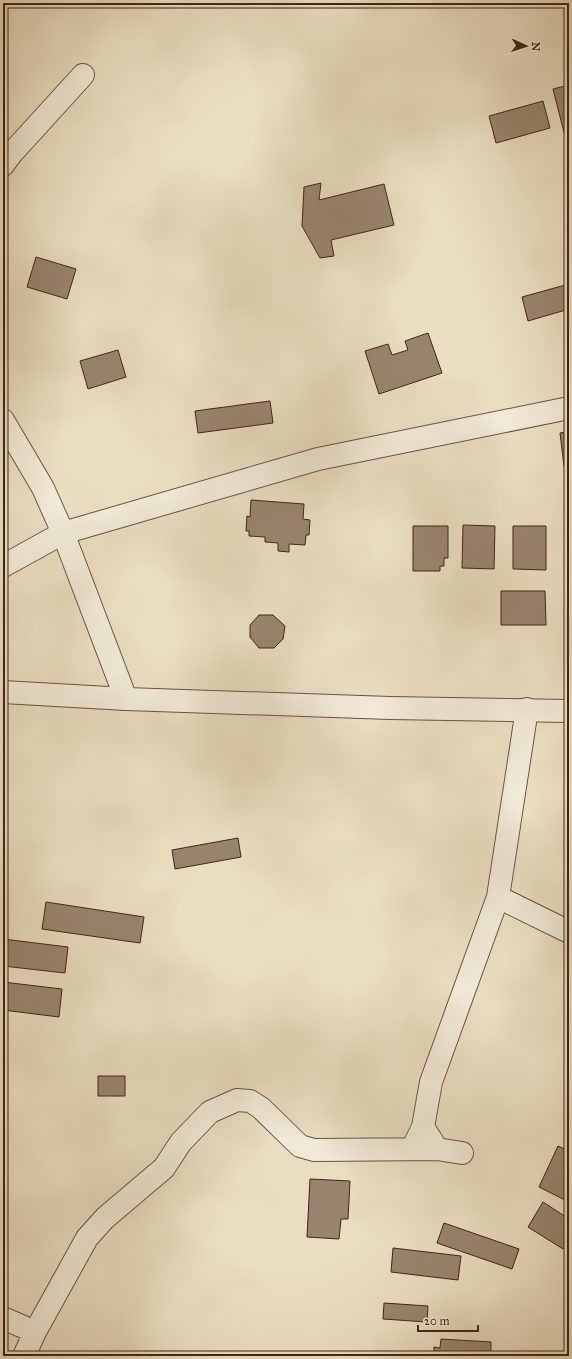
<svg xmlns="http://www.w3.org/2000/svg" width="572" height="1359" font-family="'IM FELL Great Primer',serif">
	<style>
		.building { fill: #99856f; stroke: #412417 }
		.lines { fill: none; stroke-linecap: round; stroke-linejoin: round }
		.minor-casing { stroke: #6b5242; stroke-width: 24 }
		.tertiary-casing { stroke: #6b5242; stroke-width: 24 }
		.minor { stroke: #f1ead7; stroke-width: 22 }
		.tertiary { stroke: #f1ead7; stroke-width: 22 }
	</style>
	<rect width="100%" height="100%" fill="#eadec1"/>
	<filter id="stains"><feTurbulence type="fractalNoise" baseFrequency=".005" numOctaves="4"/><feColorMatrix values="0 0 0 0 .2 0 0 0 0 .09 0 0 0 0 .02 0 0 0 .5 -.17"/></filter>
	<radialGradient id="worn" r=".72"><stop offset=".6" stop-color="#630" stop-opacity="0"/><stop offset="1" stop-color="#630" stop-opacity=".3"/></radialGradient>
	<path class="building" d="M569 85V152L553 89Z
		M543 101 550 128 496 143 489 116Z
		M321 183 319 200 384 184 394 225 331 240 334 256 320 258 302 226 304 187Z
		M36 257 76 269 67 299 27 287Z
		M569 284V309L528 321 522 297Z
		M428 333 442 373 379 394 365 351 388 344 392 355 408 350 405 341Z
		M118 350 126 377 88 389 80 361Z
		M270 401 273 423 198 433 195 411Z
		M569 431V465L564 466 560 433Z
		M251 500 304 504 303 519 310 520 309 535H306L305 545 289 544V552L278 551V543L265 542V537L249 536V531H246L247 516 250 517Z
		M463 525 495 526 494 569 462 568Z
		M413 526H448V558H444V566H440V571H413Z
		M513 526H546V570L513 569Z
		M501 591H545L546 625H501Z
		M259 615H273L285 626 283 639 274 648H259L250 637V625Z
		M238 838 241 857 175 869 172 850Z
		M46 902 144 917 140 943 42 929Z
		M3 939 68 947 65 973 3 966Z
		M3 982 62 989 59 1017 3 1010Z
		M98 1076H125V1096H98Z
		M558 1146 569 1151V1202L539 1187Z
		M310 1179 350 1181 348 1219H341L339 1239 307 1237Z
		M543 1202 569 1219V1239L563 1249 528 1227Z
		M444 1223 519 1249 512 1269 437 1243Z
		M393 1248 461 1256 458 1280 391 1272Z
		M384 1303 428 1306 427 1322 383 1319Z
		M441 1339 491 1342V1356H434V1347L440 1348Z"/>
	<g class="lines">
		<g class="minor-casing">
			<path id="minor" d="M3 165 12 153 83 75
				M3 420 43 488 63 533 126 699
				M3 566 63 533 318 459 569 408
				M498 897 569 932
				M416 1141 423 1127 431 1082 498 897 527 709
				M437 1149 462 1153
				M3 1318 35 1332
				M24 1356 35 1332 87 1238 105 1218 164 1168 181 1142 210 1112 237 1100 250 1101 261 1108 300 1146 314 1150 437 1149 423 1127"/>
		</g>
		<g class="tertiary-casing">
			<path id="tertiary" d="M3 692 126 699 390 708 569 711"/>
		</g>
		<use href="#minor" class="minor"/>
		<use href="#tertiary" class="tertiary"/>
	</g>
	<rect width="572" height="1359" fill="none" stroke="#eadec1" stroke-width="16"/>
	<rect x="4" y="4" width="564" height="1351" fill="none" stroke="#412417" stroke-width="2"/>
	<rect x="8" y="8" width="556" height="1343" fill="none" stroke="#412417"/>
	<g transform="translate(526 46) rotate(93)" stroke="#f1ead7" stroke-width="3" paint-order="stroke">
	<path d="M0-3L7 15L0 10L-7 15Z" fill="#412417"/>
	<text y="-6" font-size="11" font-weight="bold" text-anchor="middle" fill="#412417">N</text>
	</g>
	<path d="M418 1325v6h60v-6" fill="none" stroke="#412417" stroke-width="2"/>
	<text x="424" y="1325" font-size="12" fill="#412417" stroke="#f1ead7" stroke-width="3" paint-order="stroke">20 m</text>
	<rect width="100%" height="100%" filter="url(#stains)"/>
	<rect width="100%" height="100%" fill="url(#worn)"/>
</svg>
